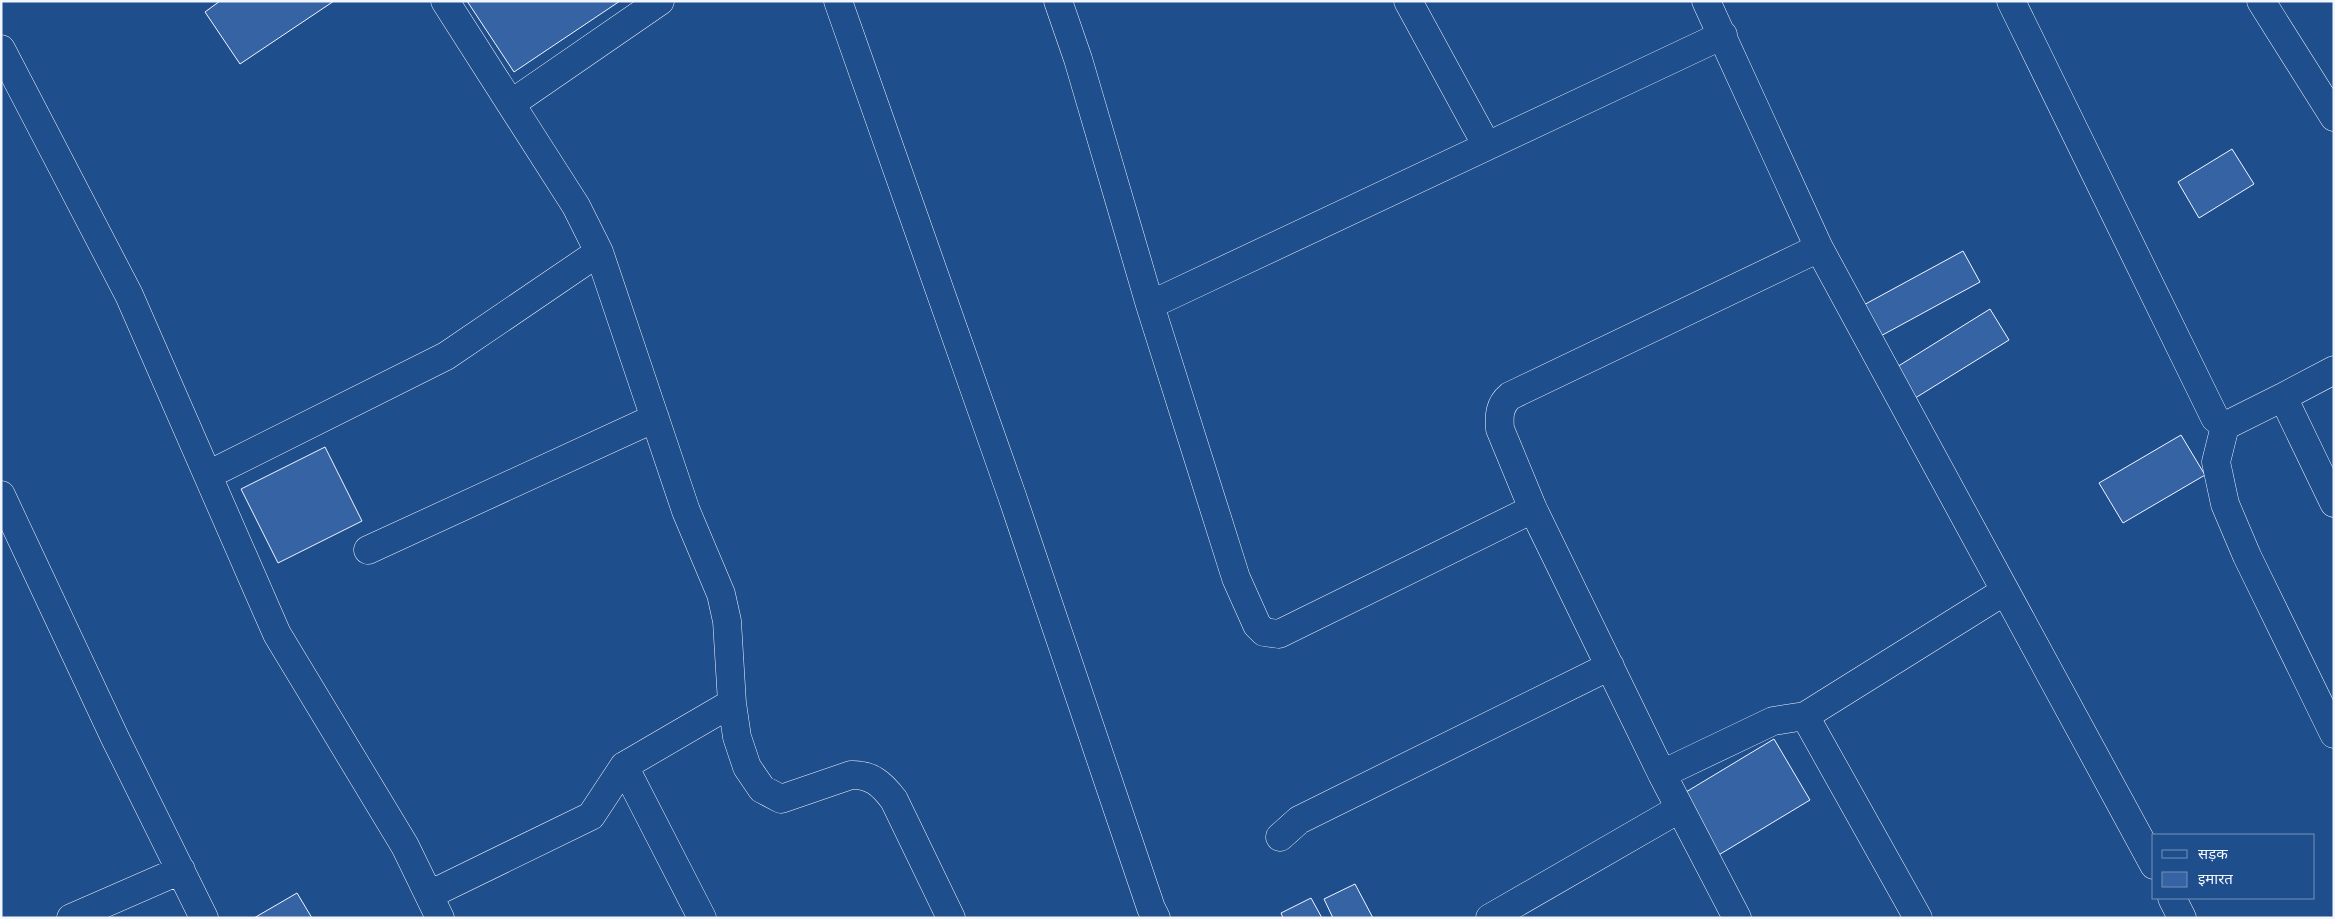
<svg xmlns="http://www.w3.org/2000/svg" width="2335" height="919" font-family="'Varela Round','Noto Sans Devanagari',sans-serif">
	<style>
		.building { fill: #3563a3; stroke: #f2f6ff }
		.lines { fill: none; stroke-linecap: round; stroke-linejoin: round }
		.minor-casing { stroke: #f2f6ff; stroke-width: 29 }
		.minor { stroke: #1f4e8c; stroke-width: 28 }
	</style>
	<rect width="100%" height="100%" fill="#1f4e8c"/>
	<path class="building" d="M220 1H334L240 64 205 12Z
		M467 1H620L514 72Z
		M2232 149 2254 184 2199 218 2178 182Z
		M1963 251 1980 282 1877 338 1860 307Z
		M1990 309 2009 340 1912 400 1892 370Z
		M2181 435 2205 475 2123 523 2099 483Z
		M325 447 362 521 278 563 241 489Z
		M1774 739 1810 800 1712 859 1676 798Z
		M1355 884 1373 918H1333L1324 899Z
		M297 893 312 918H254Z
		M1311 898 1322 918H1283L1281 913Z"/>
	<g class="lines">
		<g class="minor-casing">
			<path id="minor" d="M445 1 576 206 599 252 686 511 721 594 727 621 732 703 737 737 747 767 762 789 781 799 851 775C871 774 882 784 894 800L951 918
				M838 1 1012 496 1151 908 1156 918
				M1058 1 1078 59 1150 305 1236 578 1257 625 1264 632 1279 634 1533 509
				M1408 1 1487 146
				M1706 1 1819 248 2154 865
				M2011 1 2215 418 2225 426 2283 397 2334 503
				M2261 1 2334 117
				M1 49 129 295 277 634 405 846 440 918
				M512 103 660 1
				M1150 305 1723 35
				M2283 397 2334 370
				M2225 426 2216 462 2225 504 2247 556 2334 734
				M208 475 446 356 599 252
				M1 495 115 738 204 918
				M368 550 655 418
				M1805 716 2005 591
				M1662 774 1773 721 1805 716 1918 918
				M1280 837 1299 820 1610 666
				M429 895 591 816 624 766
				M2172 898 2182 918
				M71 918 181 870
				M702 918 624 766 732 703
				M1490 918 1679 809
				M1737 918 1662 774 1533 509 1500 429C1499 416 1499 405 1510 396L1819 248"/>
		</g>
		<use href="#minor" class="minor"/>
	</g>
	<rect width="2335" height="919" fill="none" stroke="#f2f6ff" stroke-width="5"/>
	<rect x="2152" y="834" width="162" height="65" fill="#1f4e8c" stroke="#7391ba"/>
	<rect x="2162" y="850" width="25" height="8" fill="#1f4e8c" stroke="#7391ba"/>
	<text x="2198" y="859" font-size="15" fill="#f2f6ff">सड़क</text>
	<rect x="2162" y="872" width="25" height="15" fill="#3563a3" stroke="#7391ba"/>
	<text x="2198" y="884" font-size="15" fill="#f2f6ff">इमारत</text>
</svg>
